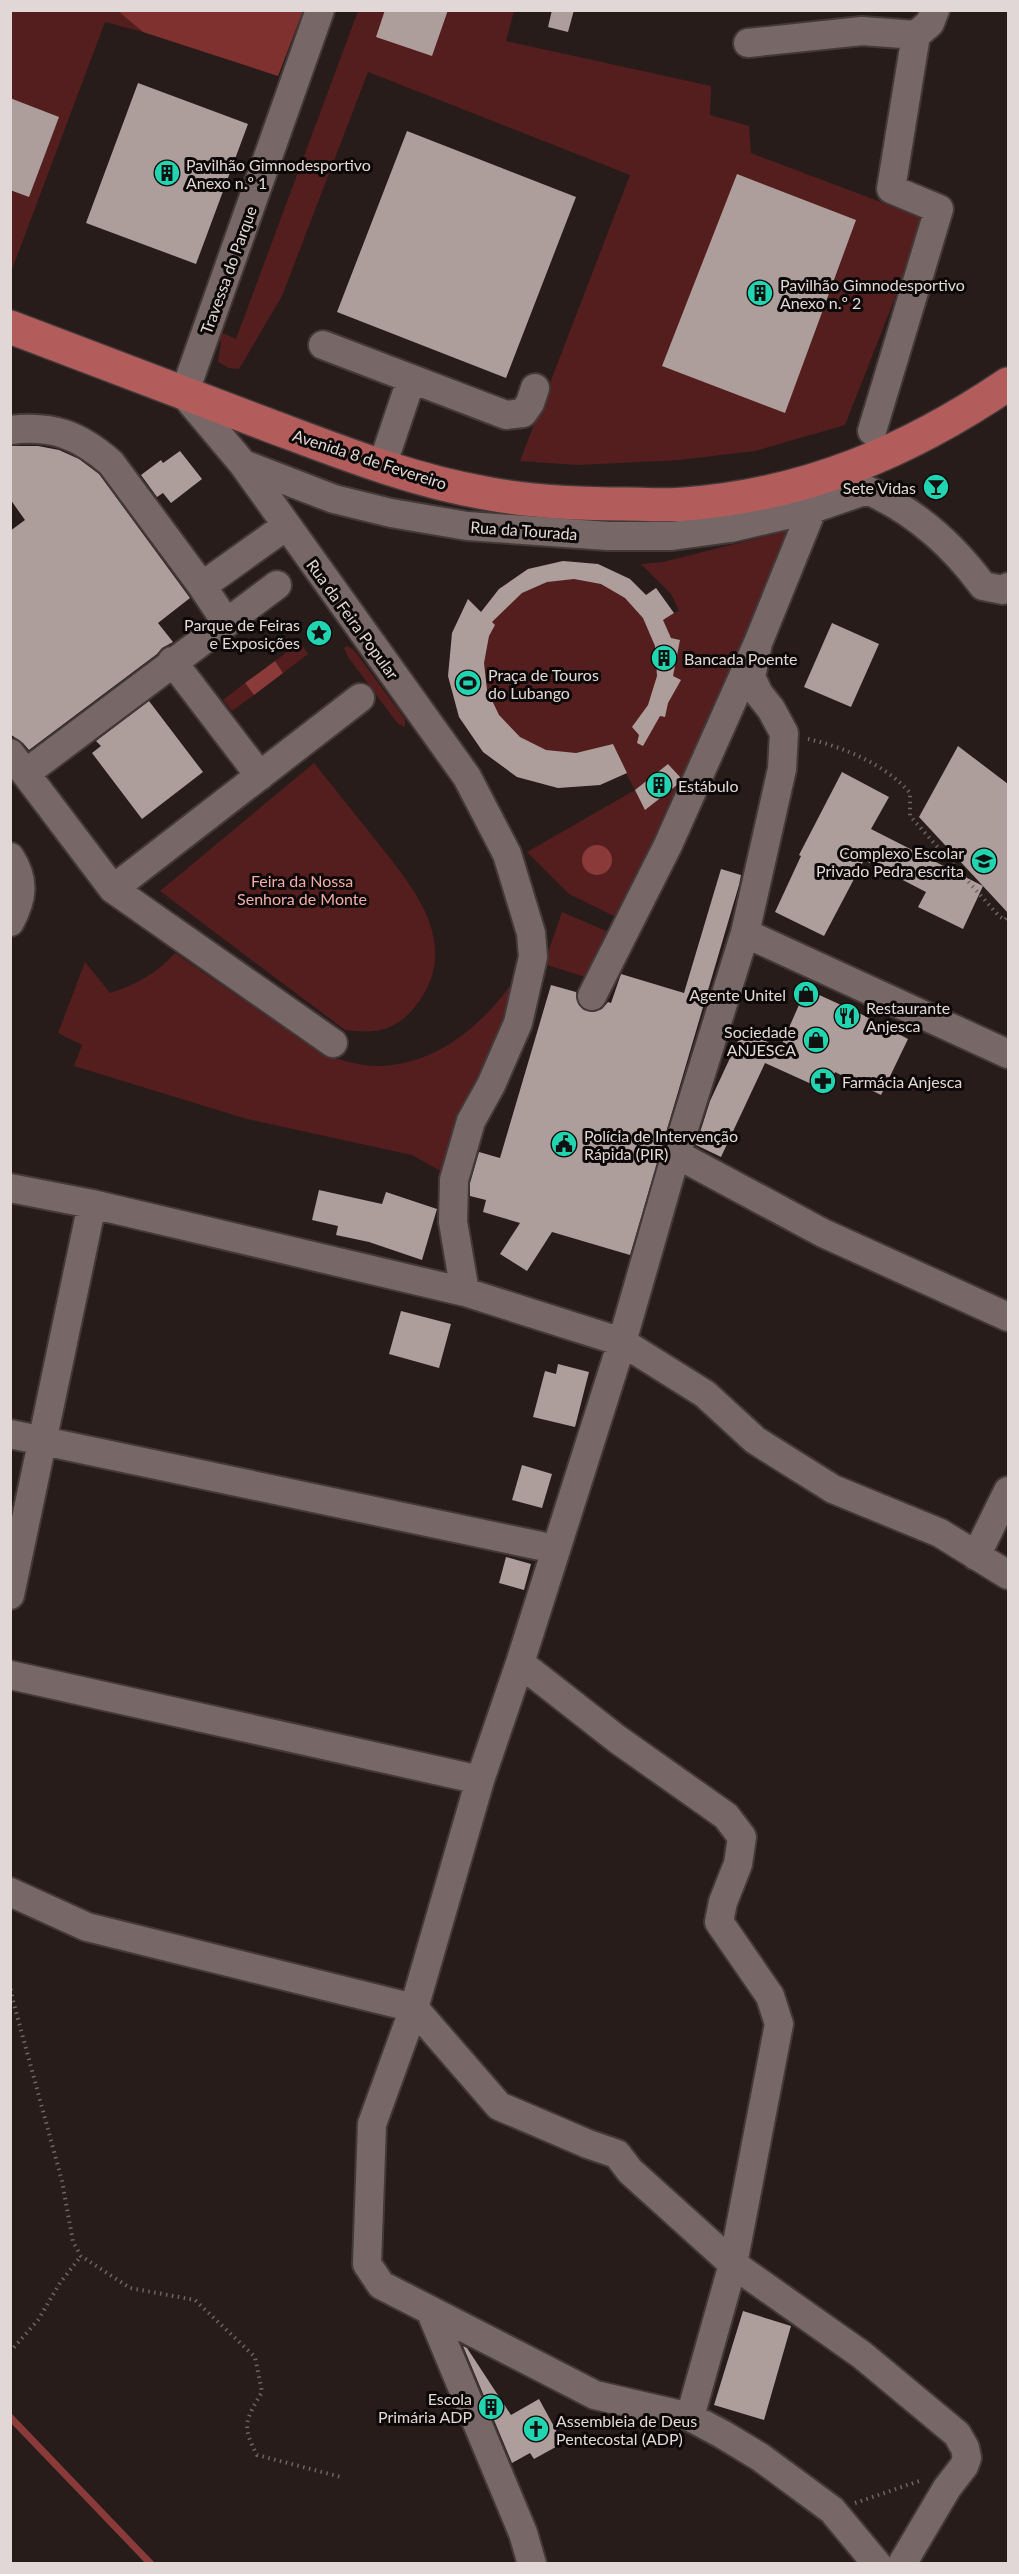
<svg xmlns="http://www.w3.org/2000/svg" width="1019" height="2574" font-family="Lato,sans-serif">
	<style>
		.green { fill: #531e1d }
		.forest { fill: #7f3130 }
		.water { fill: #8a3b39 }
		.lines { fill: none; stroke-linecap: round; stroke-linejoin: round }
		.stream { stroke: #8a3b39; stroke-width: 7 }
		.building { fill: #ad9d9b }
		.minor-casing { stroke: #433938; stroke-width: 32 }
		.major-casing { stroke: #433938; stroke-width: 36 }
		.path { stroke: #6f6463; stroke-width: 4; stroke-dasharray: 1.5 4.5; stroke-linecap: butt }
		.minor { stroke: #776867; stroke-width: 28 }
		.major { stroke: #b25d5c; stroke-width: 33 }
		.labels { text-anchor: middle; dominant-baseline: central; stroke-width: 6; stroke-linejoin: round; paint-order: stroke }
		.poi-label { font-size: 16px; fill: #e0d7d6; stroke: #0d0808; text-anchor: start }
		.street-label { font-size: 16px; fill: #e0d7d6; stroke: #0d0808 }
		.park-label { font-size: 16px; fill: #f1aca6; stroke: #0d0808 }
	</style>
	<rect width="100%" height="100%" fill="#281c1b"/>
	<path class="green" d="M11 11H118L143 32 105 22 11 272Z
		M358 11H514L506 41 711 86 710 115 749 126 751 153 926 219 845 425 755 451 679 460 578 465 520 461 630 175 368 72 282 296 239 369 229 368 218 362 221 342 214 329 236 339Z
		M786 531 791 532 693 768 618 918 569 894 527 852 635 790 626 773 600 785 558 788 517 777 483 752 459 717 448 676 468 599 481 612 499 589 528 569 563 561 598 564 646 595 656 588 674 613 679 611 671 594 641 564 663 562Z
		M300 642 308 654 283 673 275 661Z
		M347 646 354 650 405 719V727L398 724 348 657 344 648Z
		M245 683 254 695 232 711 223 700Z
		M314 763C334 788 354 813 374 838 412 886 463 943 417 1004 397 1031 376 1034 345 1030L160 891Z
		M562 912 611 933 591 979 544 964Z
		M175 953 322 1054C342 1060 361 1067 381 1066 437 1064 484 1024 514 980L516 1010 446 1174 412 1155 247 1119 74 1066 82 1045 58 1033 85 962 110 993C137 984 156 974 175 953Z"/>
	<path class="forest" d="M118 11H303L278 76 143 32Z"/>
	<path class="water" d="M275 661 283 673 254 695 245 683Z
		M582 860a15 15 0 1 1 30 0a15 15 0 1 1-30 0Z"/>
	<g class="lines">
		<path class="stream" d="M10 2417 151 2564"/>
	</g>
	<path class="building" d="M385 10H448L432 56 376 37Z
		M552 10H574L568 32 548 27Z
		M138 83 248 124 196 264 86 223Z
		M10 98 59 117 29 197 10 190Z
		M407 131 576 197 506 378 337 312Z
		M737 174 856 220 785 413 662 366Z
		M10 446H38L59 450 79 459 99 474 190 598 158 623 173 642 162 648 157 654 29 750 23 743 10 734V531L25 520 10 499Z
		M180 451 202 479 171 503 163 493 157 497 141 475 161 460 163 463Z
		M563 561 598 564 630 579 646 595 656 588 674 613 663 620 671 638 680 640 673 676 681 680 668 703 665 717 660 716 643 746 637 743 639 735 632 727 648 705 657 676 655 646 643 618 625 598 601 584 574 579 547 582 522 593 492 622 495 625 489 636 484 663 487 690 499 715 520 737 546 750 576 753 613 744 627 773 600 785 558 788 517 777 483 752 459 717 448 676 452 633 468 599 481 612 499 589 528 569Z
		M832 623 879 644 851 707 804 687Z
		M149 701 203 772 142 819 92 753 101 746 96 741Z
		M958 746 1008 784V913L983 886 963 929 918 907 926 892 864 860 824 936 775 912 801 856 799 855 842 772 889 797 871 829 983 886 919 817Z
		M668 764 680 777 677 785 645 810 635 790Z
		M721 869 741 875 739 885 630 1255 552 1232 527 1271 500 1254 520 1223 483 1212 486 1200 470 1196V1183L479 1152 500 1158 551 985 576 992 579 1005 584 1010 592 1012 602 1009 608 1002 611 1003 621 974 684 993Z
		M806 989 861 1014 908 1039 881 1095 835 1072 827 1091 765 1063 721 1157 696 1145 710 1101 743 1030 780 1048Z
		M319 1190 382 1204 386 1192 437 1209 422 1260 369 1242 336 1235 338 1226 312 1220Z
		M401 1311 451 1324 439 1368 389 1354Z
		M558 1364 589 1372 575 1427 533 1417 545 1371 556 1374Z
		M522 1465 552 1474 542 1508 512 1500Z
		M506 1557 531 1564 524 1590 499 1583Z
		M743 2311 791 2326 764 2420 714 2405Z
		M463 2346 467 2348 511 2415 539 2399 563 2443 534 2459 530 2453 512 2463Z"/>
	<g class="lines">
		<g class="minor-casing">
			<path id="minor" d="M320 10 184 394 243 464 467 777 507 854 521 900 531 933 533 957 518 1023 491 1085 471 1121 454 1180 453 1222 465 1292
				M748 43 862 31 916 35 930 23 935 10
				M323 345 506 415 523 413 530 403 535 388
				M10 430C53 425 79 435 111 463L202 586 226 622
				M872 431 939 209 891 189 916 35
				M243 464 334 499 391 513 467 526 608 536H672L730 528 812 509 867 490C915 511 952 544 983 586L1003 590 1008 587
				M382 466 411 380
				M202 586 286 526
				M758 643 751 677 759 694 771 709 784 733 782 769 745 933 676 1154 622 1342 520 1663 480 1780 414 2008 372 2124 367 2264 381 2285 595 2395 690 2417 722 2434 760 2457 832 2510 877 2564
				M172 661 260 776
				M10 753 113 889 333 1043
				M26 773 277 585
				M10 857C25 880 23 898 10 922
				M113 889 360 698
				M745 933 1008 1054
				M592 996 668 845 758 643 818 495
				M676 1154 823 1233 1008 1317
				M10 1188 92 1204 465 1292 622 1342 705 1394 755 1440 833 1489 940 1533 1008 1575
				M10 1434 555 1549
				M976 1556 1008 1491
				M10 1595 92 1204
				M520 1663 617 1739 726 1816 742 1837 738 1864 723 1902 719 1922 770 1996 779 2024 733 2264 690 2417
				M10 1675 480 1780
				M10 1892 87 1927 414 2008 499 2106 588 2144 617 2154 630 2171 733 2264 862 2355 957 2434 965 2448 967 2458 964 2466 947 2488 902 2564
				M430 2310 523 2533 532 2564"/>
		</g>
		<g class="major-casing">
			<path id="major" d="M10 327C96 360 182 393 268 425 338 451 410 480 485 493 531 502 580 504 627 504 646 504 666 506 685 504 806 495 909 451 1008 384"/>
		</g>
		<path class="path" d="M808 739C844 747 886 765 910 793V816L999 916 1005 920 1008 916
			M10 1983 12 1997 62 2181 73 2242 81 2256 130 2288 195 2300 255 2357 262 2392C246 2419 241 2425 257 2455L341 2477
			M10 2352 38 2320 60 2283 81 2256
			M855 2503 922 2480"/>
		<use href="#minor" class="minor"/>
		<use href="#major" class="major"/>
	</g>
	<defs>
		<g id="building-disc" transform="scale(1.35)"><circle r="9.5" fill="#20d5b0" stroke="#0d0808"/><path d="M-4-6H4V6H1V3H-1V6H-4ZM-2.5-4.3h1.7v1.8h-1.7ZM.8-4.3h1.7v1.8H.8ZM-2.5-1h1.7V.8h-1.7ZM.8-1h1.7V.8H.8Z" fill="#111"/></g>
		<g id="bar-disc" transform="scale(1.35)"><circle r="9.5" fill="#20d5b0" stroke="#0d0808"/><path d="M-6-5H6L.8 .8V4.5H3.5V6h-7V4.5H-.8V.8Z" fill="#111"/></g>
		<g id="sight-disc" transform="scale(1.35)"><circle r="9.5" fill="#20d5b0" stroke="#0d0808"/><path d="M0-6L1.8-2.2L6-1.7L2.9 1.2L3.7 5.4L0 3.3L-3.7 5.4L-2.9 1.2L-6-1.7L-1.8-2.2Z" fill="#111"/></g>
		<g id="stadium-disc" transform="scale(1.35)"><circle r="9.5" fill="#20d5b0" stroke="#0d0808"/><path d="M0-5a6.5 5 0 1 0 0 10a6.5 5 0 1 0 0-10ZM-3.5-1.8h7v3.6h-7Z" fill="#111"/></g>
		<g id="school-disc" transform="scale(1.35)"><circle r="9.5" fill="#20d5b0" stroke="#0d0808"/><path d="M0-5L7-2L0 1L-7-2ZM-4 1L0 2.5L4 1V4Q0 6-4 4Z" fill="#111"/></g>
		<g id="shop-disc" transform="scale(1.35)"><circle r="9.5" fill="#20d5b0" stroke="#0d0808"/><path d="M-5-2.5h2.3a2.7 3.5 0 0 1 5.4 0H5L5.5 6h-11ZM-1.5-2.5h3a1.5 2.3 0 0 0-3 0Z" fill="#111"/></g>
		<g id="restaurant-disc" transform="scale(1.35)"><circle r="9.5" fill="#20d5b0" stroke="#0d0808"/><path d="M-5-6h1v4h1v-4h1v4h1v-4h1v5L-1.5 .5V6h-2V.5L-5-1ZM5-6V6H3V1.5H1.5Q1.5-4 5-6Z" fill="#111"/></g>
		<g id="pharmacy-disc" transform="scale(1.35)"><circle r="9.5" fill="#20d5b0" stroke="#0d0808"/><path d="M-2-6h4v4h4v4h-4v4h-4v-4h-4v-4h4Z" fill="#111"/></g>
		<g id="civic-disc" transform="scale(1.35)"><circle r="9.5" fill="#20d5b0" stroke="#0d0808"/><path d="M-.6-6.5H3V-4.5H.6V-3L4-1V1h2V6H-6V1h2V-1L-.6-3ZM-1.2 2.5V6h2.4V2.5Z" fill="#111"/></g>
		<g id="church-disc" transform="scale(1.35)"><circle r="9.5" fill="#20d5b0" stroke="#0d0808"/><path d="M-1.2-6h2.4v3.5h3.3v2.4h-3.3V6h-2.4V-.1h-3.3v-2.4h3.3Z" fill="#111"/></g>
	</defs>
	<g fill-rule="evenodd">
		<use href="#building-disc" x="167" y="173"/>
		<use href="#building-disc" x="760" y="293"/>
		<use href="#bar-disc" x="936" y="487"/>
		<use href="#sight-disc" x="319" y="633"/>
		<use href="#building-disc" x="664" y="658"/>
		<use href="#stadium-disc" x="468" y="683"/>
		<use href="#building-disc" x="659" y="785"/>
		<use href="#school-disc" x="984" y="861"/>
		<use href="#shop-disc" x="806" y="994"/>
		<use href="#restaurant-disc" x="847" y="1016"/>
		<use href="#shop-disc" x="816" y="1040"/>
		<use href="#pharmacy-disc" x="823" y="1081"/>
		<use href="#civic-disc" x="564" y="1144"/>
		<use href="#building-disc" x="491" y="2407"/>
		<use href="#church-disc" x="536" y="2429"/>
	</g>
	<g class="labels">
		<g class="poi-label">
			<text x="186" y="164">Pavilhão Gimnodesportivo<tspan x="186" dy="18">Anexo n.º 1</tspan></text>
			<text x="780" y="284">Pavilhão Gimnodesportivo<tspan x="780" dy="18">Anexo n.º 2</tspan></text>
			<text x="916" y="487" text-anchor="end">Sete Vidas</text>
			<text x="300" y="624" text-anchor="end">Parque de Feiras<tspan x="300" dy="18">e Exposições</tspan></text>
			<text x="684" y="658">Bancada Poente</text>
			<text x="488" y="674">Praça de Touros<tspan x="488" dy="18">do Lubango</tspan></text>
			<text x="678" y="785">Estábulo</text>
			<text x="964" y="852" text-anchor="end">Complexo Escolar<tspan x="964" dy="18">Privado Pedra escrita</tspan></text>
			<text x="786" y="994" text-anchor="end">Agente Unitel</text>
			<text x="866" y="1007">Restaurante<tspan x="866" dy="18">Anjesca</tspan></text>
			<text x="796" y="1031" text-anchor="end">Sociedade<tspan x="796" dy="18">ANJESCA</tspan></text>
			<text x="842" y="1081">Farmácia Anjesca</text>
			<text x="584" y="1135">Polícia de Intervenção<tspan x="584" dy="18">Rápida (PIR)</tspan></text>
			<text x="472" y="2398" text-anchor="end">Escola<tspan x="472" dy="18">Primária ADP</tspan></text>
			<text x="556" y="2420">Assembleia de Deus<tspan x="556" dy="18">Pentecostal (ADP)</tspan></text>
		</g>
		<g class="street-label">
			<text transform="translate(228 270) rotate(-70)">Travessa do Parque</text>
			<text transform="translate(370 459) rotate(18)">Avenida 8 de Fevereiro</text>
			<text transform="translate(524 530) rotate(4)">Rua da Tourada</text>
			<text transform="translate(353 619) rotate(54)">Rua da Feira Popular</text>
		</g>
		<g class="park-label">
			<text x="302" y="880">Feira da Nossa<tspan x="302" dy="18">Senhora de Monte</tspan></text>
		</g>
	</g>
	<rect width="1019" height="2574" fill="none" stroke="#e0d7d6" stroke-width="24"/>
</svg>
